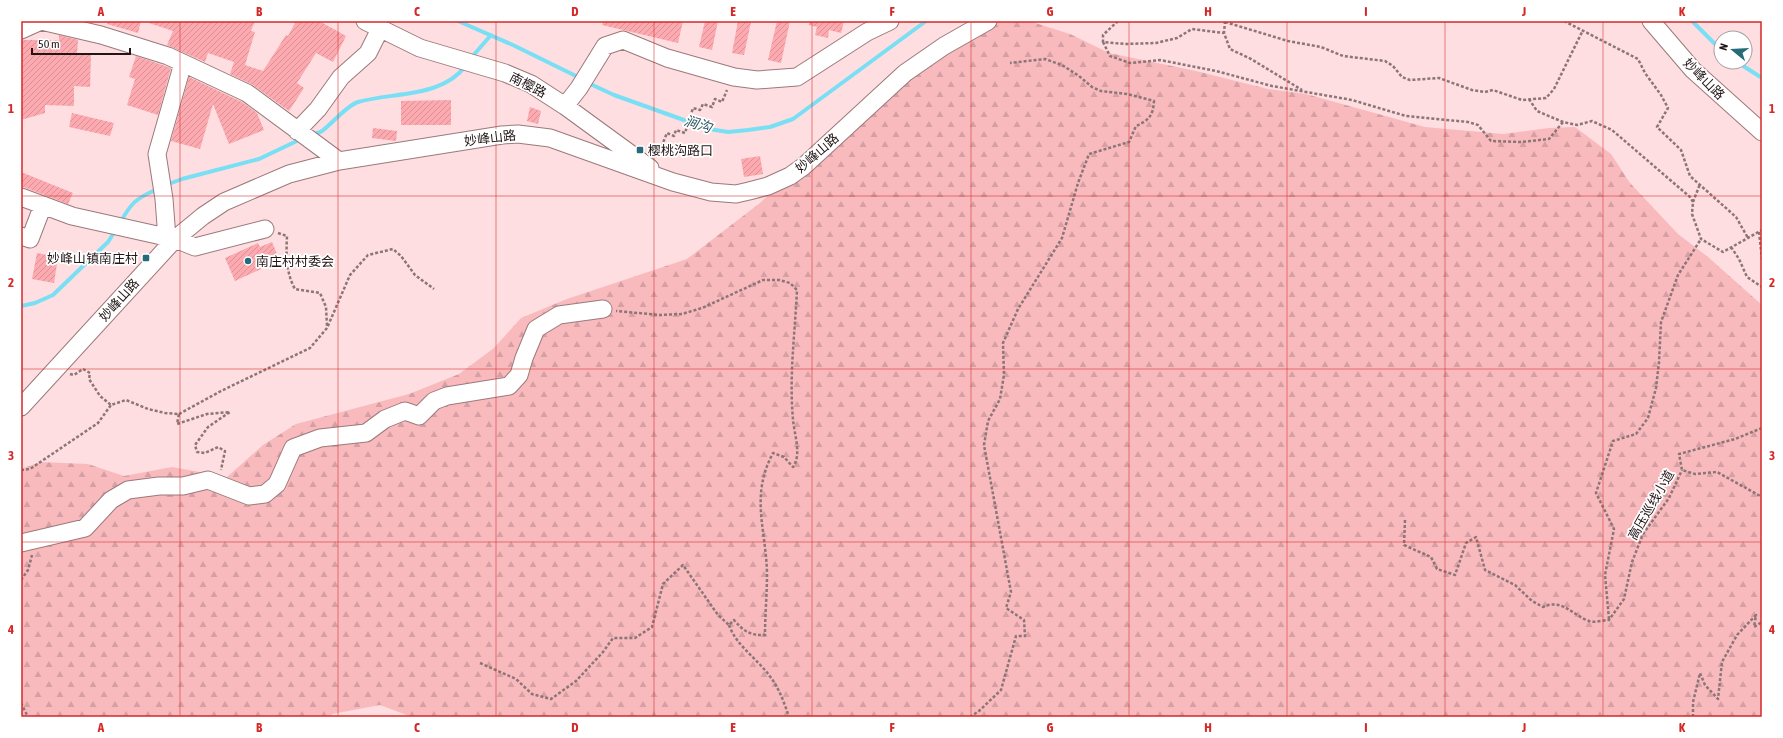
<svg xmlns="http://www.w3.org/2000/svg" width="1783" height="738" font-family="'Asap Condensed','Noto Sans SC',sans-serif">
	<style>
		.forest { fill: url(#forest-firs) }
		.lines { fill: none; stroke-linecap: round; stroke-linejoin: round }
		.stream { stroke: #79dff4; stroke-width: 4 }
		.building { fill: url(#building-hatch) }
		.minor-casing { stroke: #9c797b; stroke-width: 19 }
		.path { stroke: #8b7576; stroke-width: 2.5; stroke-dasharray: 3 2; stroke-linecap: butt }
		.minor { stroke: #fff; stroke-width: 17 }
		.grid { fill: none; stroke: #d62828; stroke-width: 1; stroke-opacity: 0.55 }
		.poi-dot { fill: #256b79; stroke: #fff; stroke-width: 1.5 }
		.labels { text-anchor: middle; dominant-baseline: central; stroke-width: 3.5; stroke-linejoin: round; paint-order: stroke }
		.street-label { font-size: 13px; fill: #221516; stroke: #fff }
		.poi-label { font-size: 13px; fill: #221516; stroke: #fff; text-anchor: start }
		.water-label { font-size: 14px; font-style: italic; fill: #2b5761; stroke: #fff }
		.neatline { fill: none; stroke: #d62828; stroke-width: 1.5 }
		.grid-label { font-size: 13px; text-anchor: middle; font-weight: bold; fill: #d62828 }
	</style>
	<defs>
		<pattern id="forest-firs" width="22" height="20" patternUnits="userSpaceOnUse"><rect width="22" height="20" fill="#f9babe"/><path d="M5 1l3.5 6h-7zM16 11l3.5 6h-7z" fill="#d59fa3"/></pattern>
		<pattern id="building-hatch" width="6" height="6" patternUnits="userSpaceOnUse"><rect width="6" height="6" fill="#fda9b0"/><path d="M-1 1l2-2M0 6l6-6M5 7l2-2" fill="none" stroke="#d99197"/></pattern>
	</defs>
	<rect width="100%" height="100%" fill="#fedee0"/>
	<path class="forest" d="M985 21H1029L1070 34 1109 53 1196 71 1268 89 1306 94 1425 127 1503 134 1549 128 1575 127 1611 154 1630 183 1678 234 1708 257 1762 305V717H412L380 705 332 714 331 717H21V469L40 462 88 464 124 476 172 467 227 477 263 445 296 424 409 394 459 374 494 348 521 318 567 299 687 259 760 203 825 142Z"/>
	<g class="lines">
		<path class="stream" d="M458 21 515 46 580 78
			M1692 21 1721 50
			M471 58 491 35
			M1737 62 1762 78
			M586 82 614 95 709 129 728 132 748 130 770 127 793 119 926 21
			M311 135C315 134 319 133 322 131 333 123 346 106 358 102 393 92 443 98 466 65
			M166 185 182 179 259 159 301 139
			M120 223C131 203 136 198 158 189
			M21 306 35 303 53 295 108 242 115 231"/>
	</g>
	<path class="building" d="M108 21H141L138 33 107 24Z
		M149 21H255L251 31 255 32 245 65 263 71 286 35 288 36 296 21H319L346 36 333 62 316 53 297 83 304 88 289 111 253 85 230 74 234 62 208 53 205 62 167 45 173 31 149 23Z
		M603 21H683L678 43 602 25Z
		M705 21H718L712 50 699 47Z
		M738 21 751 22 744 55 732 53Z
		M777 21H790L781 63 768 60Z
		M809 21H844L841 33 829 30 828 38 815 35 817 27 809 25Z
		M59 35 78 40 77 54H91L90 87 74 86V106L45 105V113L21 120V40H59Z
		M136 56 171 68 158 115 127 105 135 79 129 77Z
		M189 77 242 102 257 113 264 130 229 144 213 104 200 149 171 141Z
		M451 100V125H401V101Z
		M530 107 541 111 538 124 527 121Z
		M72 113 114 123 110 136 69 127Z
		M373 128 397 131 396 141 372 138Z
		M760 156 763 174 744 177 741 159Z
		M21 172 73 193 68 204 21 186Z
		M272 242 277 254 269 257 272 264 235 281 225 258 258 243 260 247Z
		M37 253 58 257 54 283 32 279Z"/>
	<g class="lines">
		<g class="minor-casing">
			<path id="minor" d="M365 21 420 48 505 73 531 84 565 106 650 168
				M1651 21 1693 70 1762 132
				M21 30 41 21 101 35 168 56 247 93 339 161
				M565 106 579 88 605 46 623 40 667 58 734 77 757 80 797 77 867 32 890 21
				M297 131 318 109 341 77 368 53 380 29
				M21 197 72 216 175 239 195 247 265 229
				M21 236 30 239 43 205
				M167 238 164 199 157 154 183 63
				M21 407 175 239 203 216 224 202 289 174 339 161 502 135 518 134 550 138 673 182 711 192 736 194 749 191 768 186 790 176 804 166 905 73 944 46 988 21
				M21 543 85 528 111 500 128 490 159 486H183L208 480 249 496 265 494 277 484 293 448 320 438 366 433 385 419 405 411 419 416 434 401 447 396 509 386 519 375 524 358 536 329 559 315 603 309"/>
		</g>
		<path class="path" d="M1118 21 1103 35V42L1125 44 1156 43 1177 38 1192 29 1224 33
			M1225 21 1224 33 1230 49 1251 59 1302 90
			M1564 21 1638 59 1645 73 1661 95 1668 108 1657 127 1681 150 1690 176 1736 217 1748 238
			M1225 22 1288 41 1321 47 1343 56 1385 61 1393 66 1402 77 1410 80 1439 78 1472 90 1485 92 1493 90 1522 100 1546 98 1554 89 1582 32
			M1103 42 1110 56 1130 63 1160 60 1216 71 1272 86 1352 100 1406 116 1468 122 1478 125 1491 141 1521 142 1549 139 1563 122
			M1529 99 1537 111 1563 122 1577 125 1592 121 1612 130 1690 197 1693 202 1692 214 1701 239 1723 252 1762 230
			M656 155 662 145 667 133 674 136 676 130 685 133 693 108 700 110 703 104 712 107 715 99 722 102 727 90
			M1693 202 1700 184
			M1759 232 1762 259
			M278 233 287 236C286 254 286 273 295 289L320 293 326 307 327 326
			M1731 247 1739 259 1747 277 1762 287
			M70 374 74 375 83 369 90 373 89 379 100 396 111 405 126 400 148 409 165 413 179 414 177 424 207 414 230 412 208 427 195 445 197 452 205 453 218 447 225 451 221 470
			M179 414 221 391 310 348 327 328 350 275 368 255 393 249 401 256 415 275 434 289
			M1762 428 1735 439 1679 454 1682 470 1695 474 1717 472 1762 497
			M21 470 30 469 98 423 111 405
			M1405 520 1404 545 1431 557 1437 569 1455 575 1466 543 1476 537 1485 570 1515 585 1532 601 1543 607C1562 598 1572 615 1589 621 1595 623 1603 620 1609 620L1624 599 1632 562 1643 534 1669 498 1682 470
			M21 580 28 570 32 555
			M1609 619 1605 575 1614 529 1596 493 1613 441 1636 434 1648 418 1656 388 1659 362 1661 322 1678 275 1701 239
			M729 625C736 645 756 658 769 675 779 688 784 702 789 717
			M480 663 516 679 532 694 551 699 576 681 603 652 613 638H635L652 627 663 584 683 565 718 615 729 625 734 620C743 631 751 636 765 635 765 615 767 594 767 573 766 529 750 496 773 453L784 457 793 467C802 454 794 434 793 419 789 376 795 333 797 290L790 283 779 280H763L702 308 682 314 660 315 616 311
			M21 703 28 717
			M970 717 979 711 1001 690 1016 636H1025L1024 620 1006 608 1011 592 984 445 988 421 1000 399 1004 375 1003 343 1018 309 1062 238 1078 183 1089 154 1129 142 1136 126C1149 120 1153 116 1154 101L1127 94 1101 91 1092 87 1079 76 1062 65 1045 59 1010 63
			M1693 717V702L1700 673 1705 685 1718 699 1722 662 1737 635 1756 615 1754 627 1762 622"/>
		<use href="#minor" class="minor"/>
	</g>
	<path class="grid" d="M180 21V717M338 21V717M496 21V717M654 21V717M812 21V717M971 21V717M1129 21V717M1287 21V717M1445 21V717M1603 21V717M21 196H1762M21 369H1762M21 542H1762"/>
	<g class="poi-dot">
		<rect x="636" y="146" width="8" height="8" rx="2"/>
		<rect x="142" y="254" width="8" height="8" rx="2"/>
		<circle cx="248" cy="261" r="4"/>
	</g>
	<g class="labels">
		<g class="street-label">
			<text transform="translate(1704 79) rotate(45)">妙峰山路</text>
			<text transform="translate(528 85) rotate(27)">南樱路</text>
			<text transform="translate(490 138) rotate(-7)">妙峰山路</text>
			<text transform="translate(817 153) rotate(-41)">妙峰山路</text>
			<text transform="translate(119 300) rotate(-48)">妙峰山路</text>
			<text transform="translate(1651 505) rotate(-60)">高压巡线小道</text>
		</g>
		<g class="poi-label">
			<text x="648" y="150">樱桃沟路口</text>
			<text x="138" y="258" text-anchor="end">妙峰山镇南庄村</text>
			<text x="256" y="261">南庄村村委会</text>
		</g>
		<g class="water-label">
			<text transform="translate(698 124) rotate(17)">涧沟</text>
		</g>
	</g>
	<rect width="1783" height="738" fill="none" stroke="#ffffff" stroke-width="44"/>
	<g transform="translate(1733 50) rotate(288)"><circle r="19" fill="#ffffff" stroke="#a7a1a2"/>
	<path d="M0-3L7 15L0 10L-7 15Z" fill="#256b79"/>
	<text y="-6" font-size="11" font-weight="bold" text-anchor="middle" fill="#221516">N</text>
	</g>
	<path d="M32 48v6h98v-6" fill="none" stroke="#221516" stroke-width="2"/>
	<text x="38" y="48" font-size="12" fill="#221516" stroke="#ffffff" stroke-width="3" paint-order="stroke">50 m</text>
	<rect x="22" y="22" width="1739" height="694" class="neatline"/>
	<g class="grid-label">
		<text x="101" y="16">A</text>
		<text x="259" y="16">B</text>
		<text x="417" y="16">C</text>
		<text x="575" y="16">D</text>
		<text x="733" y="16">E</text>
		<text x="892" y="16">F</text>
		<text x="1050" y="16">G</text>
		<text x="1208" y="16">H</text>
		<text x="1366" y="16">I</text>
		<text x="1524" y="16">J</text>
		<text x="1682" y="16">K</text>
		<text x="11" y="113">1</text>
		<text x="1772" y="113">1</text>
		<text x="11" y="287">2</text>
		<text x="1772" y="287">2</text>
		<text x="11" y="460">3</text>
		<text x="1772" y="460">3</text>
		<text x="11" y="634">4</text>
		<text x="1772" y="634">4</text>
		<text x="101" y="732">A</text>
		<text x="259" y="732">B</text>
		<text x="417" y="732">C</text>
		<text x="575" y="732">D</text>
		<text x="733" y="732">E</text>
		<text x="892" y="732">F</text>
		<text x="1050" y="732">G</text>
		<text x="1208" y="732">H</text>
		<text x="1366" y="732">I</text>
		<text x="1524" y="732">J</text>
		<text x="1682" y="732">K</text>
	</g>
</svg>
